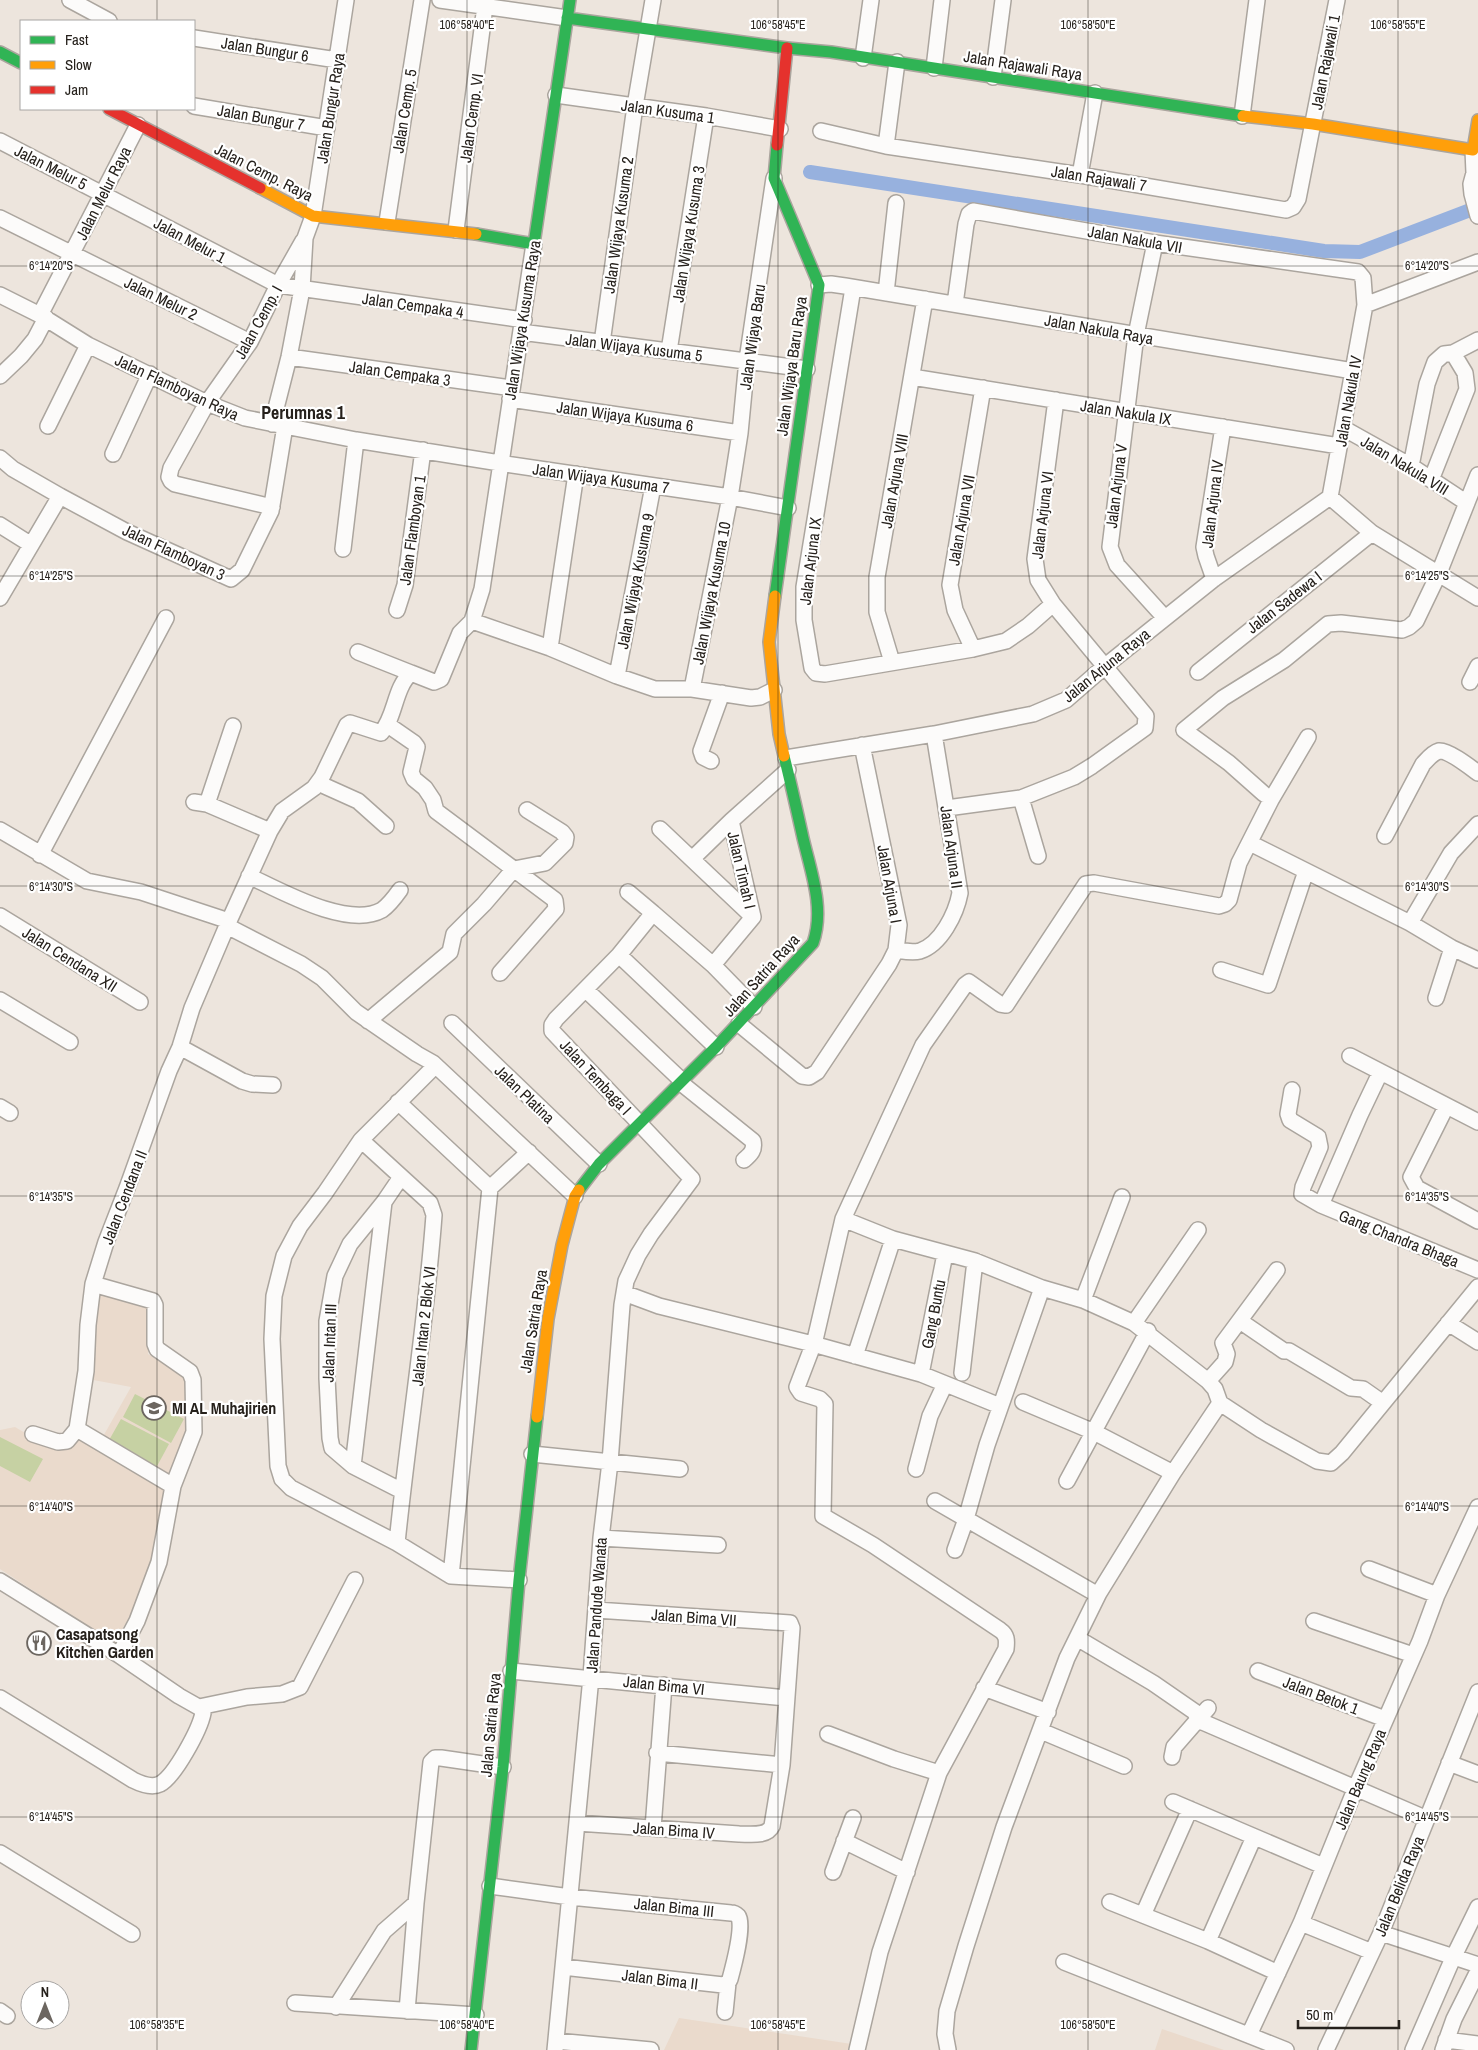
<svg xmlns="http://www.w3.org/2000/svg" width="1478" height="2050" font-family="'Archivo Narrow',sans-serif">
	<style>
		.built { fill: #eadacc }
		.green { fill: #c6d1a3 }
		.lines { fill: none; stroke-linecap: round; stroke-linejoin: round }
		.canal { stroke: #97b1de; stroke-width: 14 }
		.street-casing { stroke: #aba59e; stroke-width: 18 }
		.fast-casing { stroke: #aba59e; stroke-width: 14 }
		.slow-casing { stroke: #aba59e; stroke-width: 14 }
		.jam-casing { stroke: #aba59e; stroke-width: 14 }
		.street { stroke: #fcfbfa; stroke-width: 15 }
		.fast { stroke: #30b455; stroke-width: 11 }
		.slow { stroke: #ff9f0a; stroke-width: 11 }
		.jam { stroke: #e5322d; stroke-width: 11 }
		.ticks { fill: none; stroke: #26211c; stroke-width: 1; stroke-opacity: 0.45 }
		.labels { text-anchor: middle; dominant-baseline: central; stroke-width: 4.5; stroke-linejoin: round; paint-order: stroke }
		.street-label { font-size: 16px; fill: #26211c; stroke: #fff }
		.poi-label { font-size: 16px; font-weight: bold; fill: #26211c; stroke: #fff; text-anchor: start }
		.neighbourhood-label { font-size: 18px; font-weight: bold; fill: #26211c; stroke: #fff }
		.ticks-label { font-size: 12px; text-anchor: middle; fill: #26211c; stroke: #fff; stroke-width: 4.5; stroke-linejoin: round; paint-order: stroke }
	</style>
	<rect width="100%" height="100%" fill="#ede5dd"/>
	<path class="built" d="M94 1292 153 1303 148 1354 188 1379 190 1430 169 1481 101 1440 131 1387 88 1379Z
		M15 1427 32 1437 65 1444 83 1437 166 1485 156 1550 131 1614 114 1643 0 1569V1430Z
		M679 2018 865 2046 864 2050H664Z
		M1162 2029 1224 2050H1155Z"/>
	<path class="green" d="M135 1394 184 1419 171 1443 123 1417Z
		M121 1419 169 1444 156 1468 108 1442Z
		M0 1437 43 1459 30 1482 0 1466Z"/>
	<g class="lines">
		<path class="canal" d="M810 172 1324 251 1360 252 1478 207"/>
		<g class="street-casing">
			<path id="street" d="M70 0 109 21
				M440 0 567 18
				M194 38 337 60
				M863 58 871 0
				M934 68 942 0
				M993 77 1003 0
				M556 95 706 116 780 129
				M194 106 327 128
				M1242 116 1257 0
				M821 131 886 146 1080 175 1286 210 1293 207 1298 199 1337 0
				M0 141 278 285 524 320
				M886 146 897 62
				M1473 150 1474 173 1471 184 1472 194 1478 216
				M1080 175 1095 93
				M0 218 250 342
				M387 222 422 0
				M456 230 485 6
				M1155 243 1136 335 1110 547 1117 565 1165 618
				M819 285 831 284 845 286 1353 371
				M853 288 804 587V620L812 668 816 673 825 674 973 649 1006 641 1028 626 1053 604
				M886 293 896 203
				M0 295 40 315 88 345 207 403 245 418 356 440 506 464 730 497 788 508
				M955 304 966 224 969 214 973 211 1155 243 1358 272 1363 278 1365 305 1330 497
				M1365 305 1478 262
				M40 315 138 125
				M521 332 807 369
				M602 343 635 106 653 0
				M669 351 706 116
				M289 357 512 388
				M0 376 21 356 35 339 46 318
				M912 377 1339 446
				M510 399 740 433
				M272 424 289 357 302 289 305 238 313 216 346 0
				M48 426 88 345
				M1343 428 1411 466 1467 503
				M113 454 150 374
				M0 458 13 469 60 496 127 532 231 579 242 570 271 511 285 426
				M1411 466 1427 384 1435 362 1444 354 1453 353 1478 340
				M1431 480 1467 389 1465 373 1453 353
				M1330 497 1372 533 1478 598
				M272 507 175 484 171 481 169 477 171 468 207 403 250 342 278 285 303 241
				M0 525 30 544
				M343 549 356 440
				M1214 579 1206 556 1204 547 1223 427
				M0 598 60 496
				M397 610 405 585 423 450
				M472 621 550 648 617 676 655 689H692L751 698 760 697 774 690
				M550 648 576 474
				M973 649 955 610 950 585 983 388
				M358 652 411 673
				M892 662 877 612V577L925 299
				M1198 672 1372 533
				M617 676 653 486
				M1470 682 1478 666
				M692 689 730 497 740 433 747 360 774 178
				M388 725 414 743 417 747 411 772 414 779 425 788 433 800 436 811 555 900 556 909 500 973
				M786 758 934 734 1033 714 1066 700 1104 667 1214 579 1330 497
				M711 761 703 757 701 751 722 693
				M318 783 358 801 386 826
				M1264 794 1229 763 1184 730 1223 698 1284 660 1328 624 1341 623 1402 630 1409 627 1416 621 1439 573 1478 475
				M1021 798 1038 856
				M194 802 207 804 270 831
				M207 804 233 726
				M947 808 1021 798 1074 777 1092 766 1145 728 1146 716 1053 604 1038 580 1035 559 1056 400
				M660 829 753 917
				M0 830 87 881 141 892 229 921
				M1385 836 1423 764C1427 760 1432 753 1439 751 1448 750 1470 767 1478 773
				M1250 843 1410 923 1452 948 1478 960
				M40 855 166 618
				M692 859 731 821 788 770
				M249 876C281 891 348 929 382 910 389 905 395 897 400 890
				M628 892 653 913
				M0 916 140 1002
				M1410 923 1451 853 1478 824
				M227 926 301 964 322 978 356 1012 417 1054 433 1063 575 1196
				M896 950C903 951 912 953 920 951 941 944 956 914 960 893L934 734
				M619 955 716 1047
				M713 965 753 917 731 821
				M1221 970 1268 985 1306 871
				M586 990 679 1078 681 1083 753 1141C755 1150 751 1154 744 1160
				M1436 998 1452 948
				M0 1000 70 1042
				M368 1021 450 952 454 934 484 904 514 869 545 863 565 843 566 837 562 832 527 810
				M452 1023 599 1164
				M739 1024 802 1076 809 1077 817 1072 889 964 896 950 899 925 862 745
				M180 1047 242 1081 252 1084 273 1085
				M1350 1056 1478 1122
				M435 1066 361 1140 325 1193 300 1226 284 1256 274 1296 272 1339 278 1466 282 1479 291 1488 397 1543 451 1576 519 1580
				M1292 1090 1288 1114 1290 1120 1318 1137 1320 1147 1303 1187 1302 1194 1321 1205 1478 1270
				M398 1102 490 1188 451 1576
				M0 1107 10 1113
				M1446 1107 1411 1177 1417 1188 1478 1221
				M361 1140 430 1203 434 1215C426 1325 408 1434 397 1543
				M401 1177 384 1202 350 1244 335 1276 327 1321V1378L330 1438 332 1448 353 1466 402 1491
				M490 1188 529 1152
				M1321 1205 1360 1115 1380 1073
				M843 1219 893 1239 975 1261 1042 1288
				M93 1284 153 1301 155 1305V1344L157 1349 190 1372 193 1380 194 1432 173 1486
				M624 1293 659 1306 813 1344 921 1374 1000 1406
				M1083 1300 1134 1323 1208 1381 1215 1389 1220 1403 1261 1430 1317 1461 1331 1463 1342 1453 1478 1287
				M1240 1321 1284 1351H1289L1351 1388 1363 1389 1383 1403
				M1134 1323 1198 1230
				M1448 1323 1478 1342
				M855 1356 893 1239
				M962 1373 975 1261
				M921 1374 945 1254
				M1208 1381 1225 1362 1227 1354 1223 1343 1277 1270
				M1023 1402 1094 1432 1173 1473
				M77 1429 173 1486 159 1562 137 1621 119 1655
				M33 1434 58 1442 67 1441 77 1429 86 1371 88 1325 93 1284 106 1242 127 1188 169 1071 180 1047 192 1008 229 921 270 831 282 811 314 788 322 777 347 725 350 723 381 733C396 716 394 688 411 673L434 682 441 679 460 633 472 621 482 589 534 244
				M532 1454 680 1469
				M353 1466 384 1202
				M916 1469 930 1416 945 1384
				M1067 1481 1148 1331
				M935 1501 1098 1595
				M601 1538 718 1545
				M955 1550 966 1519 987 1445 1042 1288 1083 1300 1122 1197
				M1369 1569 1437 1595
				M0 1581 119 1655 179 1696 202 1709 203 1713C200 1729 175 1776 160 1784 152 1788 141 1784 133 1780L0 1698
				M1314 1621 1413 1655
				M1077 1638 1153 1683 1195 1712 1198 1720 1427 1819
				M511 1671 786 1698
				M1258 1671 1385 1719
				M984 1688 1048 1712
				M199 1707 247 1697 282 1694 300 1687 355 1580
				M1041 1731 1124 1766
				M828 1734 894 1759 939 1773
				M657 1753 782 1765
				M1172 1757 1174 1747 1208 1708
				M1449 1763 1478 1774
				M1173 1802 1323 1866
				M577 1823 739 1834C750 1834 767 1837 772 1826L782 1765 792 1628 790 1623 596 1610
				M653 1828 664 1685
				M844 1841 907 1872
				M0 1853 132 1934
				M833 1872 853 1818
				M490 1886 570 1897 731 1913C733 1913 736 1914 738 1916 745 1924 733 1968 730 1979L728 1983 723 1985 563 1967
				M1110 1902 1208 1941 1278 1973
				M1143 1915 1190 1809
				M1301 1923 1372 1952
				M1381 1933 1478 1965
				M1208 1941 1254 1837
				M1064 1962 1286 2050
				M295 2003 476 2015
				M336 2007 384 1931 416 1903
				M0 2011 7 2016
				M407 2011 416 1903 431 1762 435 1758H441L503 1767
				M725 2012 728 1983
				M1249 2035 1301 1923 1356 1787 1420 1641 1437 1595 1478 1507
				M1446 2040 1478 2044
				M556 2041 651 2050
				M555 2050 591 1677 601 1538 610 1462 622 1305 626 1281 638 1255 651 1234 692 1179 552 1031V1025L556 1019 619 955 653 913 713 965 754 1007
				M857 2050 880 1952 939 1773 1006 1649C1007 1640 1007 1635 1000 1630L873 1545 823 1516 825 1404 820 1399 801 1393 797 1387 815 1340 843 1219 923 1045 965 985 969 982 1000 1004 1006 1005 1086 884 1094 883 1219 906 1225 904 1229 900 1239 863 1271 800 1308 737
				M948 2050 945 2034 947 2011 966 1946 1004 1827 1067 1658 1099 1593 1173 1473 1220 1403
				M1326 2050 1381 1933 1478 1692
				M1413 2050 1453 1958 1478 1907
				M1443 2050 1454 2019 1478 1971"/>
		</g>
		<g class="fast-casing">
			<path id="fast" d="M567 18 787 48 831 52 1243 116
				M0 52 21 63
				M476 234 534 244 570 0
				M775 596 819 285 774 178 777 145
				M579 1190 599 1164 716 1047 813 943C825 909 811 872 803 838 797 811 791 784 784 756
				M471 2050 503 1767 519 1580 537 1417"/>
		</g>
		<g class="slow-casing">
			<path id="slow" d="M1243 116 1313 124 1473 150 1478 120
				M260 188 313 216 476 234
				M775 596 769 642 779 734 784 756
				M537 1417 548 1319 562 1245 575 1196 579 1190"/>
		</g>
		<g class="jam-casing">
			<path id="jam" d="M109 109 260 188
				M777 145 787 48"/>
		</g>
		<use href="#street" class="street"/>
		<use href="#fast" class="fast"/>
		<use href="#slow" class="slow"/>
		<use href="#jam" class="jam"/>
	</g>
	<path class="ticks" d="M157 0V21M467 0V2050M778 0V2050M1088 0V2050M1398 0V2050M157 109V2050M0 266H1478M0 576H1478M0 886H1478M0 1196H1478M0 1506H1478M0 1817H1478"/>
	<defs>
		<g id="school-ring" transform="scale(1.25)"><circle r="9.5" fill="#fff" stroke="#6c6660" stroke-width="1.5"/><path d="M0-5L7-2L0 1L-7-2ZM-4 1L0 2.5L4 1V4Q0 6-4 4Z" fill="#6c6660"/></g>
		<g id="restaurant-ring" transform="scale(1.25)"><circle r="9.5" fill="#fff" stroke="#6c6660" stroke-width="1.5"/><path d="M-5-6h1v4h1v-4h1v4h1v-4h1v5L-1.5 .5V6h-2V.5L-5-1ZM5-6V6H3V1.5H1.5Q1.5-4 5-6Z" fill="#6c6660"/></g>
	</defs>
	<g fill-rule="evenodd">
		<use href="#school-ring" x="154" y="1408"/>
		<use href="#restaurant-ring" x="39" y="1643"/>
	</g>
	<g class="labels">
		<g class="street-label">
			<text transform="translate(265 49) rotate(9)">Jalan Bungur 6</text>
			<text transform="translate(1325 62) rotate(-79)">Jalan Rajawali 1</text>
			<text transform="translate(1023 65) rotate(9)">Jalan Rajawali Raya</text>
			<text transform="translate(330 108) rotate(-81)">Jalan Bungur Raya</text>
			<text transform="translate(404 111) rotate(-81)">Jalan Cemp. 5</text>
			<text transform="translate(668 111) rotate(8)">Jalan Kusuma 1</text>
			<text transform="translate(261 117) rotate(10)">Jalan Bungur 7</text>
			<text transform="translate(471 118) rotate(-82)">Jalan Cemp. VI</text>
			<text transform="translate(51 167) rotate(27)">Jalan Melur 5</text>
			<text transform="translate(264 172) rotate(27)">Jalan Cemp. Raya</text>
			<text transform="translate(1099 178) rotate(9)">Jalan Rajawali 7</text>
			<text transform="translate(103 193) rotate(-63)">Jalan Melur Raya</text>
			<text transform="translate(618 225) rotate(-82)">Jalan Wijaya Kusuma 2</text>
			<text transform="translate(688 234) rotate(-81)">Jalan Wijaya Kusuma 3</text>
			<text transform="translate(1135 239) rotate(10)">Jalan Nakula VII</text>
			<text transform="translate(190 240) rotate(28)">Jalan Melur 1</text>
			<text transform="translate(161 298) rotate(26)">Jalan Melur 2</text>
			<text transform="translate(413 305) rotate(8)">Jalan Cempaka 4</text>
			<text transform="translate(522 320) rotate(-81)">Jalan Wijaya Kusuma Raya</text>
			<text transform="translate(258 322) rotate(-61)">Jalan Cemp. I</text>
			<text transform="translate(1099 329) rotate(10)">Jalan Nakula Raya</text>
			<text transform="translate(752 337) rotate(-82)">Jalan Wijaya Baru</text>
			<text transform="translate(634 347) rotate(7)">Jalan Wijaya Kusuma 5</text>
			<text transform="translate(791 366) rotate(-82)">Jalan Wijaya Baru Raya</text>
			<text transform="translate(400 373) rotate(8)">Jalan Cempaka 3</text>
			<text transform="translate(177 387) rotate(25)">Jalan Flamboyan Raya</text>
			<text transform="translate(1348 401) rotate(-80)">Jalan Nakula IV</text>
			<text transform="translate(1126 412) rotate(9)">Jalan Nakula IX</text>
			<text transform="translate(625 416) rotate(8)">Jalan Wijaya Kusuma 6</text>
			<text transform="translate(1405 465) rotate(31)">Jalan Nakula VIII</text>
			<text transform="translate(601 478) rotate(8)">Jalan Wijaya Kusuma 7</text>
			<text transform="translate(894 481) rotate(-80)">Jalan Arjuna VIII</text>
			<text transform="translate(1116 486) rotate(-83)">Jalan Arjuna V</text>
			<text transform="translate(1212 504) rotate(-83)">Jalan Arjuna IV</text>
			<text transform="translate(1042 515) rotate(-83)">Jalan Arjuna VI</text>
			<text transform="translate(961 520) rotate(-80)">Jalan Arjuna VII</text>
			<text transform="translate(412 530) rotate(-82)">Jalan Flamboyan 1</text>
			<text transform="translate(174 552) rotate(25)">Jalan Flamboyan 3</text>
			<text transform="translate(810 561) rotate(-83)">Jalan Arjuna IX</text>
			<text transform="translate(635 581) rotate(-79)">Jalan Wijaya Kusuma 9</text>
			<text transform="translate(711 593) rotate(-79)">Jalan Wijaya Kusuma 10</text>
			<text transform="translate(1284 602) rotate(-38)">Jalan Sadewa I</text>
			<text transform="translate(1106 665) rotate(-39)">Jalan Arjuna Raya</text>
			<text transform="translate(952 847) rotate(82)">Jalan Arjuna II</text>
			<text transform="translate(742 870) rotate(77)">Jalan Timah I</text>
			<text transform="translate(890 884) rotate(80)">Jalan Arjuna I</text>
			<text transform="translate(70 959) rotate(32)">Jalan Cendana XII</text>
			<text transform="translate(761 975) rotate(-48)">Jalan Satria Raya</text>
			<text transform="translate(596 1077) rotate(47)">Jalan Tembaga I</text>
			<text transform="translate(525 1094) rotate(44)">Jalan Platina</text>
			<text transform="translate(124 1197) rotate(-69)">Jalan Cendana II</text>
			<text transform="translate(1399 1238) rotate(22)">Gang Chandra Bhaga</text>
			<text transform="translate(933 1314) rotate(-79)">Gang Buntu</text>
			<text transform="translate(533 1321) rotate(-81)">Jalan Satria Raya</text>
			<text transform="translate(423 1326) rotate(-84)">Jalan Intan 2 Blok VI</text>
			<text transform="translate(329 1343) rotate(-88)">Jalan Intan III</text>
			<text transform="translate(596 1605) rotate(-86)">Jalan Pandude Wanata</text>
			<text transform="translate(694 1617) rotate(4)">Jalan Bima VII</text>
			<text transform="translate(664 1685) rotate(6)">Jalan Bima VI</text>
			<text transform="translate(1321 1695) rotate(21)">Jalan Betok 1</text>
			<text transform="translate(490 1725) rotate(-85)">Jalan Satria Raya</text>
			<text transform="translate(1360 1779) rotate(-67)">Jalan Baung Raya</text>
			<text transform="translate(674 1830) rotate(4)">Jalan Bima IV</text>
			<text transform="translate(1399 1886) rotate(-68)">Jalan Belida Raya</text>
			<text transform="translate(674 1907) rotate(6)">Jalan Bima III</text>
			<text transform="translate(660 1979) rotate(7)">Jalan Bima II</text>
		</g>
		<g class="poi-label">
			<text x="172" y="1408">MI AL Muhajirien</text>
			<text x="56" y="1634">Casapatsong<tspan x="56" dy="18">Kitchen Garden</tspan></text>
		</g>
		<g class="neighbourhood-label">
			<text x="303" y="412">Perumnas 1</text>
		</g>
	</g>
	<g class="ticks-label">
		<text x="467" y="29">106°58'40"E</text>
		<text x="778" y="29">106°58'45"E</text>
		<text x="1088" y="29">106°58'50"E</text>
		<text x="1398" y="29">106°58'55"E</text>
		<text x="51" y="270">6°14'20"S</text>
		<text x="1427" y="270">6°14'20"S</text>
		<text x="51" y="580">6°14'25"S</text>
		<text x="1427" y="580">6°14'25"S</text>
		<text x="51" y="891">6°14'30"S</text>
		<text x="1427" y="891">6°14'30"S</text>
		<text x="51" y="1201">6°14'35"S</text>
		<text x="1427" y="1201">6°14'35"S</text>
		<text x="51" y="1511">6°14'40"S</text>
		<text x="1427" y="1511">6°14'40"S</text>
		<text x="51" y="1821">6°14'45"S</text>
		<text x="1427" y="1821">6°14'45"S</text>
		<text x="157" y="2029">106°58'35"E</text>
		<text x="467" y="2029">106°58'40"E</text>
		<text x="778" y="2029">106°58'45"E</text>
		<text x="1088" y="2029">106°58'50"E</text>
	</g>
	<rect x="20" y="20" width="175" height="90" fill="#ffffff" stroke="#a8a6a4"/>
	<rect x="30" y="36" width="25" height="8" fill="#30b455" stroke="#a8a6a4"/>
	<text x="65" y="45" font-size="15" fill="#26211c">Fast</text>
	<rect x="30" y="61" width="25" height="8" fill="#ff9f0a" stroke="#a8a6a4"/>
	<text x="65" y="70" font-size="15" fill="#26211c">Slow</text>
	<rect x="30" y="86" width="25" height="8" fill="#e5322d" stroke="#a8a6a4"/>
	<text x="65" y="95" font-size="15" fill="#26211c">Jam</text>
	<g transform="translate(45 2005)"><circle r="24" fill="#ffffff" stroke="#a8a6a4"/>
	<path d="M0-4L9 19L0 12L-9 19Z" fill="#6c6660"/>
	<text y="-8" font-size="14" font-weight="bold" text-anchor="middle" fill="#26211c">N</text>
	</g>
	<path d="M1298 2020v8h101v-8" fill="none" stroke="#26211c" stroke-width="2.5"/>
	<text x="1306" y="2020" font-size="15" fill="#26211c" stroke="#ffffff" stroke-width="4" paint-order="stroke">50 m</text>
</svg>
